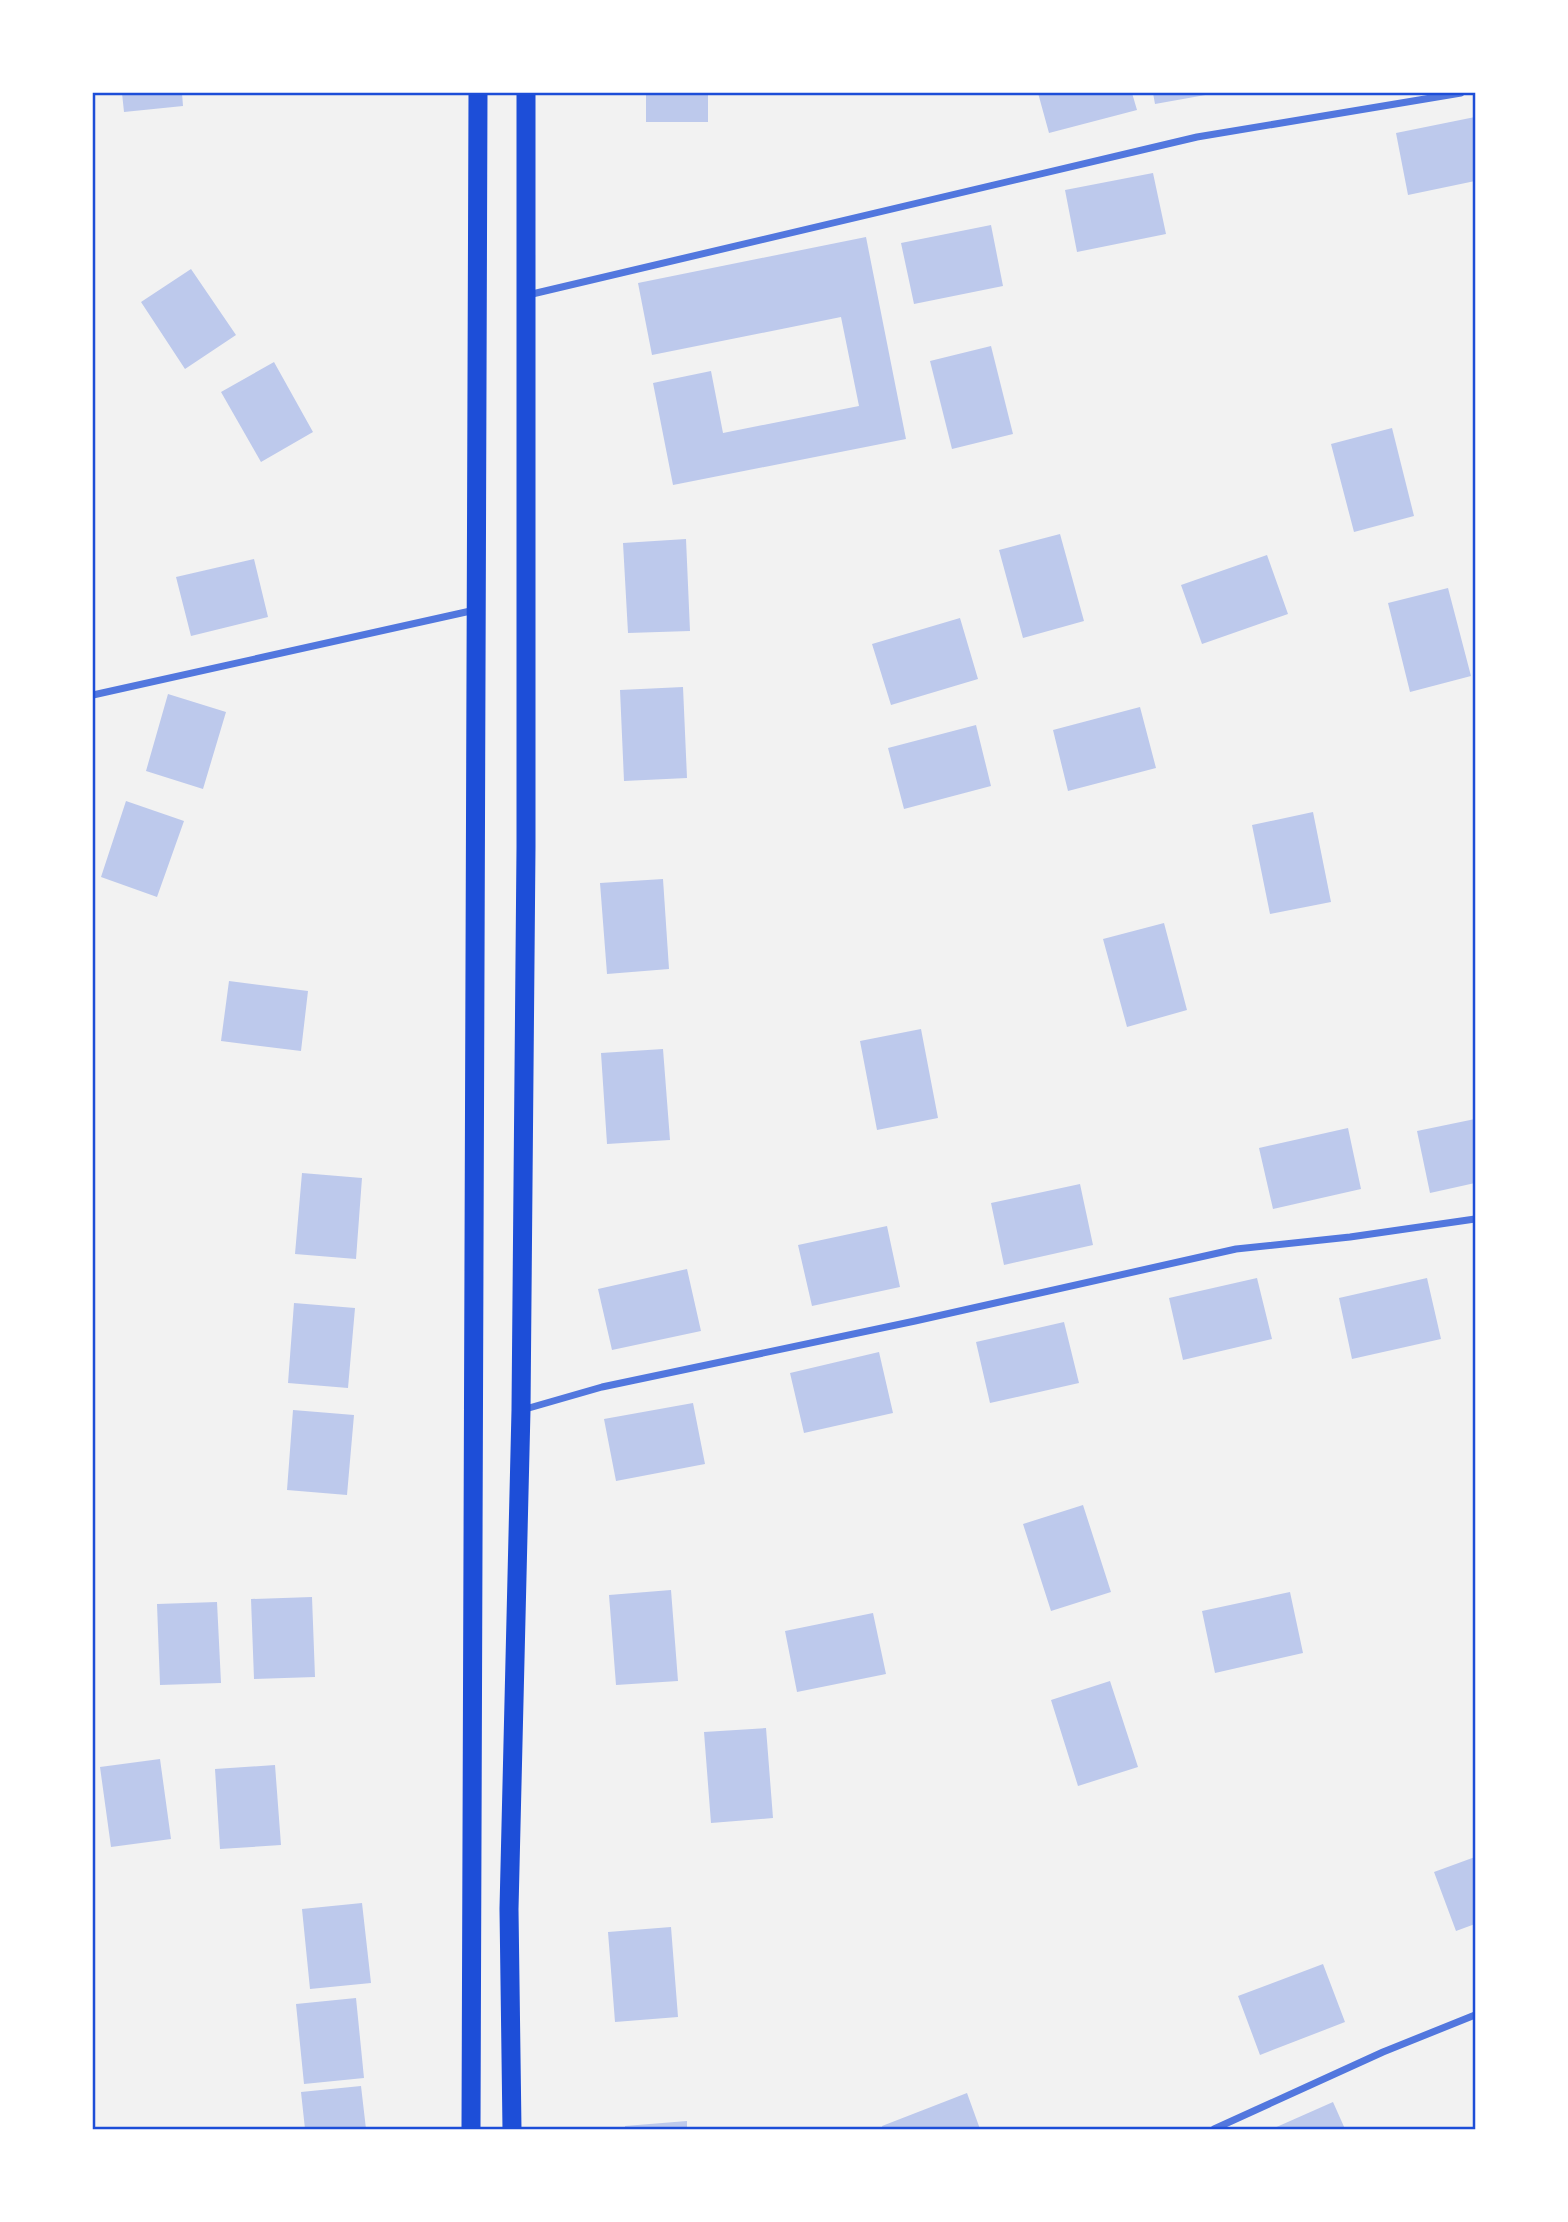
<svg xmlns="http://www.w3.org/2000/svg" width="1568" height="2222" font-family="'PT Sans',sans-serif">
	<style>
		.building { fill: #bdc9ec }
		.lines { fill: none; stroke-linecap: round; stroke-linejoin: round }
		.minor { stroke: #5277de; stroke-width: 7 }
		.trunk { stroke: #1d4ed8; stroke-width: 19 }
		.neatline { fill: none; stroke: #1d4ed8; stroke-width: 2.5 }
	</style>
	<rect width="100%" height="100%" fill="#f2f2f2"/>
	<path class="building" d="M122 93H182L183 106 124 112Z
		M646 93H708V122H646Z
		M1038 93H1132L1137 110 1049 133Z
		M1153 93H1211V94L1155 104Z
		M1475 117V181L1408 195 1396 133Z
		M1153 173 1166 234 1077 252 1065 190Z
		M991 225 1003 286 914 304 901 243Z
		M866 237 906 439 673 485 653 383 711 371 723 433 859 406 841 317 652 355 638 283Z
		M191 269 236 335 185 369 141 302Z
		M991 346 1013 434 952 449 930 361Z
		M274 362 313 432 261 462 221 392Z
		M1392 428 1414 516 1354 532 1331 444Z
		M1060 534 1084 621 1023 638 999 550Z
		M686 539 690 631 628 633 623 543Z
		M1267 555 1288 614 1202 644 1181 585Z
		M254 559 268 617 191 636 176 577Z
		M1448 588 1471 676 1410 692 1388 603Z
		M960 618 978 679 891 705 872 644Z
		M683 687 687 778 624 781 620 690Z
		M168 694 226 712 203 789 146 771Z
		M1140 707 1156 768 1068 791 1053 730Z
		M976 725 991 786 904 809 888 748Z
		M126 801 184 821 157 897 101 877Z
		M1313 812 1331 902 1270 914 1252 825Z
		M663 879 669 969 607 974 600 883Z
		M1164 923 1187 1010 1127 1027 1103 939Z
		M229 981 308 991 301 1051 221 1041Z
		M921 1029 938 1118 877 1130 860 1041Z
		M663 1049 670 1140 607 1144 601 1053Z
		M1475 1119V1183L1430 1193 1417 1131Z
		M1348 1128 1361 1189 1273 1209 1259 1148Z
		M302 1173 362 1178 356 1259 295 1254Z
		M1080 1184 1093 1245 1004 1265 991 1203Z
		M887 1226 900 1287 812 1306 798 1245Z
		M687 1269 701 1331 612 1350 598 1289Z
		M1257 1278 1272 1339 1183 1360 1169 1298Z
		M1427 1278 1441 1339 1352 1359 1339 1298Z
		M294 1303 355 1308 348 1388 288 1383Z
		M1064 1322 1079 1383 990 1403 976 1342Z
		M879 1352 893 1413 804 1433 790 1373Z
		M693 1403 705 1464 616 1481 604 1419Z
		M293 1410 354 1415 347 1495 287 1490Z
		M1083 1505 1111 1592 1051 1611 1023 1524Z
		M671 1590 678 1681 616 1685 609 1595Z
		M1290 1592 1303 1653 1215 1673 1202 1611Z
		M312 1597 315 1677 254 1679 251 1599Z
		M217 1602 221 1683 160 1685 157 1604Z
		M873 1613 886 1674 797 1692 785 1631Z
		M1110 1681 1138 1767 1078 1786 1051 1700Z
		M766 1728 773 1818 711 1823 704 1732Z
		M160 1759 171 1839 111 1847 100 1767Z
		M275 1765 281 1845 220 1849 215 1769Z
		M1475 1857V1924L1456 1931 1434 1872Z
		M362 1903 371 1983 310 1989 302 1909Z
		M671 1927 678 2017 615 2022 608 1932Z
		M1323 1964 1345 2022 1260 2055 1238 1996Z
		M356 1998 364 2078 304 2084 296 2004Z
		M361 2086 366 2129H305L301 2092Z
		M967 2093 980 2129H883L882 2126Z
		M1333 2102 1345 2129H1272Z
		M687 2121V2129H625V2126Z"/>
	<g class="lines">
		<path class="minor" d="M528 295 1197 137 1461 93
			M93 695 475 610
			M522 1410 602 1387 915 1321 1236 1249 1350 1237 1475 1219
			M1214 2129 1383 2052 1475 2015"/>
		<path class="trunk" d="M471 2129 478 93
			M512 2129 509 1909 521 1410 526 847V93"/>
	</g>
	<rect width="1568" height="2222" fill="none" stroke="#ffffff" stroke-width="189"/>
	<rect x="94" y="94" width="1380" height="2034" class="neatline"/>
</svg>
